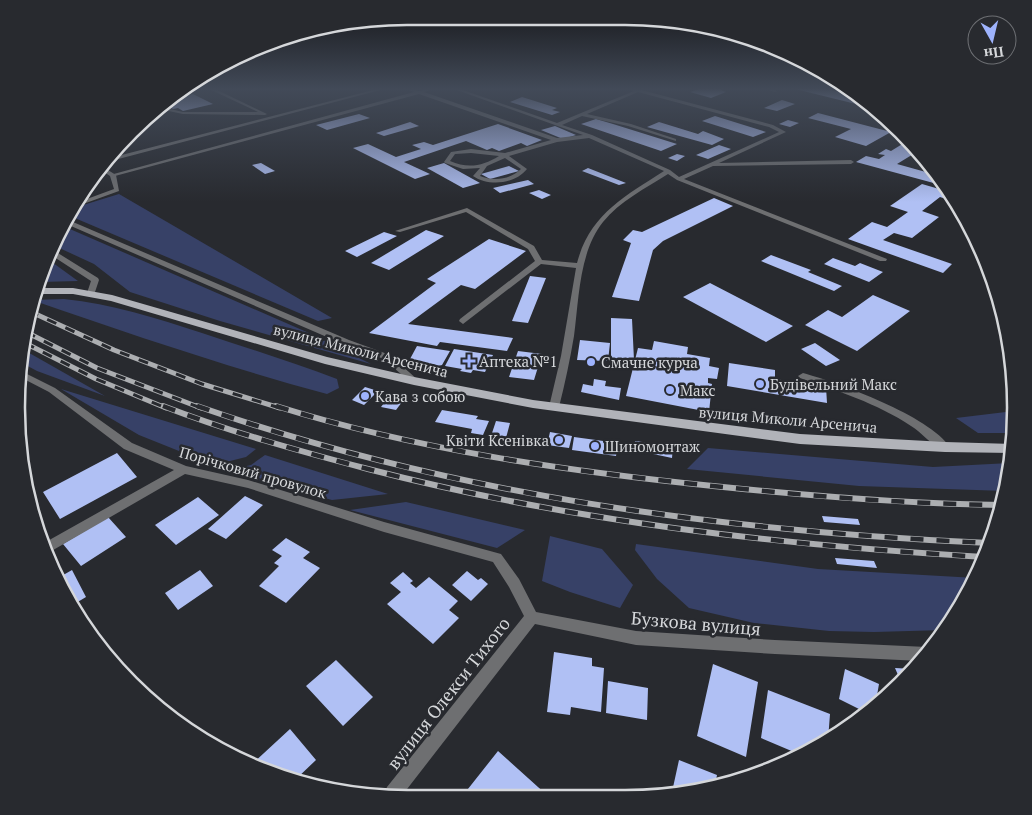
<svg xmlns="http://www.w3.org/2000/svg" width="1032" height="815" font-family="'PT Serif',serif">
	<style>
		.green { fill: #374167 }
		.building { fill: #b0c0f4 }
		.lines { fill: none; stroke-linecap: round; stroke-linejoin: round }
		.service { fill: #6e6f71; fill-rule: evenodd }
		.minor { fill: #6e6f71; fill-rule: evenodd }
		.primary { fill: #b1b3b9; fill-rule: evenodd }
		.rail-far1-casing { stroke: #acaeb1; stroke-width: 5 }
		.rail-casing { stroke: #acaeb1; stroke-width: 6 }
		.rail-far1 { stroke: #282a2f; stroke-width: 3; stroke-dasharray: 10; stroke-linecap: butt }
		.rail { stroke: #282a2f; stroke-width: 4.5; stroke-dasharray: 13; stroke-linecap: butt }
		.poi-dot { fill: #9eb3fd; stroke: #282a2f; stroke-width: 2 }
		.labels { text-anchor: middle; dominant-baseline: central; stroke-width: 5; stroke-linejoin: round; paint-order: stroke }
		.street-label { font-size: 15px; fill: #d5d7da; stroke: #282a2f }
		.poi-label { font-size: 15px; fill: #d5d7da; stroke: #282a2f; text-anchor: start }
		.near-street-label { font-size: 18px; fill: #d5d7da; stroke: #282a2f }
		.rim { fill: none; stroke: #d5d7da; stroke-width: 2.5 }
	</style>
	<rect width="100%" height="100%" fill="#282a2f"/>
	<path class="green" d="M119 194 332 318 318 321 70 216V212L80 206Z
		M63 226 309 333 371 364 220 321 130 292 94 264 55 246Z
		M49 260 78 281 40 282Z
		M64 299C112 304 156 318 202 333 247 348 292 362 337 379L339 388 327 394C227 367 130 334 32 300Z
		M24 350 105 396 37 371 22 363Z
		M61 389 256 449 246 457 214 465 139 435Z
		M1014 411 1015 433H978L956 418Z
		M708 448 933 467 1010 463 1005 491 859 486 687 469Z
		M265 455 388 494 332 500 224 471 251 465Z
		M406 502 525 530 497 548 350 510Z
		M550 536 602 549 633 585 620 608 570 592 542 581Z
		M636 544 818 569 976 578 945 630 874 632 829 631 754 623 689 608 657 579 635 550Z"/>
	<path class="building" d="M701 88H727L721 90 726 92 711 98 690 92Z
		M791 88H822L852 95 855 94 864 100 856 104Z
		M193 94 213 104 183 111 178 108 173 109 165 105 173 98Z
		M522 97 557 108 552 110 560 112 552 115 510 102Z
		M782 100 795 104 777 111 764 108Z
		M818 113 891 132 866 146 835 137 851 129 808 118Z
		M359 114 370 118 327 130 316 125Z
		M715 116 766 132 753 137 702 121Z
		M596 119 613 124 677 144 661 151 581 124Z
		M788 120 799 123 790 127 779 124Z
		M410 122 419 126 384 136 376 133Z
		M659 122 698 134 703 131 724 139 712 145 647 127Z
		M498 124 542 140 527 146 521 143 499 151 492 148 487 150 466 141 404 162 430 174 415 179 353 148 368 144 396 157 421 149 412 145 424 142 433 145Z
		M555 126 576 135 563 139 541 130Z
		M904 143 908 144 915 153 897 164 933 174 941 185 856 162 866 156 879 159 885 155 878 154 886 149 891 151Z
		M719 145 731 149 708 159 696 155Z
		M677 154 685 156 677 161 668 158Z
		M261 163 275 171 265 174 252 165Z
		M444 163 480 183 463 188 427 168Z
		M509 166 519 171 490 179 481 174Z
		M588 168 626 183 619 185 582 171Z
		M528 180 534 184 500 193 493 188Z
		M922 184 946 191 945 192 955 202 940 197 922 211 939 217 912 238 894 233 883 240 952 264 943 273 848 239 872 222 887 227 908 212 890 206Z
		M539 190 551 195 542 199 529 193Z
		M714 198 733 206 663 241 653 250 639 301 612 297 631 243 623 240 633 230 642 232Z
		M426 230 444 236 389 270 371 263Z
		M384 232 397 236 357 257 345 251Z
		M489 239 526 251 475 289 461 285 408 324 513 338 507 351 440 342 437 346 369 333 436 283 427 279Z
		M771 255 811 270 808 272 842 286 834 291 761 261Z
		M833 258 855 266 860 263 883 272 869 282 824 264Z
		M530 276 546 278 528 323 512 321Z
		M710 283 793 326 766 342 683 297Z
		M873 295 910 311 857 351 805 325 828 310 842 317Z
		M611 318 632 319 634 360 611 358Z
		M580 340 610 343 608 361 577 360Z
		M654 341 688 347 687 354 710 358 709 366 719 368 717 379 708 378V383L712 384 709 412 626 396 638 348 652 350Z
		M815 343 840 360 826 366 801 349Z
		M417 346 450 351 442 365 438 366 410 359Z
		M454 349 493 355 485 372 473 370 471 373 460 371 462 369 445 366Z
		M518 351 542 354 534 380 509 377Z
		M729 363 775 370V379L826 387 827 403 727 386Z
		M594 379 606 381 605 386 621 388 619 400 581 392 583 384 593 386Z
		M365 387 378 391 364 405 352 400Z
		M387 399 402 402 396 410 381 407Z
		M442 410 478 416 476 419 489 421 483 435 471 433 472 429 435 422Z
		M496 421 510 423 506 438 491 436Z
		M550 432 572 436 569 448 547 445Z
		M574 437 618 443 616 456 572 450Z
		M635 441 673 446 672 458 634 450Z
		M117 453 137 477 60 519 43 492Z
		M245 496 263 505 226 539 208 529Z
		M198 497 219 515 176 545 155 525Z
		M822 516 858 519 860 525 824 522Z
		M108 517 126 537 81 566 63 544Z
		M286 538 310 552 303 558 320 568 286 603 259 586 279 566 274 563 282 556 272 550Z
		M835 558 874 561 877 568 837 564Z
		M72 570 86 597 71 606 58 578Z
		M200 570 213 586 178 610 165 593Z
		M467 571 478 580 481 578 488 584 471 601 452 585Z
		M403 572 413 581 410 583 416 588 429 577 458 601 449 610 459 618 433 644 387 604 401 592 390 583Z
		M554 652 592 658V666L604 668 601 712 571 707 570 715 547 712Z
		M336 660 373 697 343 726 306 686Z
		M713 664 758 682 746 757 697 736Z
		M895 668 913 669 901 682Z
		M845 669 879 684 875 707 867 713 839 699Z
		M608 681 648 688 647 720 606 713Z
		M768 690 830 714 828 740 822 745 811 741 810 751 801 755 761 738Z
		M290 729 316 760 295 780 258 769 251 765Z
		M498 751 548 796 464 794Z
		M679 760 717 775 715 785 672 792Z"/>
	<g class="lines">
		<path class="service" d="M207 88H213L267 114 265 115 183 114 159 109 162 107 183 112H258Z
			M381 88H388L107 162 110 158Z
			M405 88 419 91 436 88 424 92 557 138 583 135 451 88H457L557 123 634 91 627 88H634L773 125 786 132 719 163 851 160 854 162 851 164 713 166 684 179 887 259 886 261H880L677 180 668 174C646 188 620 201 603 222 579 252 579 299 574 336 570 360 565 383 559 407L554 410 549 407 561 356 576 268 541 264 463 324 459 321 460 319 535 261 528 249 466 212 400 232 395 231 467 208 534 246 542 260 577 263C590 214 624 197 664 171L589 138 557 142 509 156 527 169C515 184 489 187 473 176L480 168 463 169 445 163 444 162 451 152 471 149 505 153 551 140 419 94 115 176 110 175 414 92ZM638 92 769 127 779 132 679 177 670 170 592 135 562 125 582 116 628 126 676 141V139L631 124 587 114ZM471 153 499 156C483 166 468 169 450 161L455 154ZM505 158 521 169C510 180 493 181 480 176L487 166Z
			M763 88H770L777 91 775 92Z
			M803 373C840 383 929 416 950 447L949 450C945 451 945 452 941 450 932 445 921 432 911 426 877 403 837 391 800 378L798 376Z"/>
		<path class="minor" d="M103 167 116 175 119 191 72 208 76 203 114 189 110 176 101 170Z
			M66 219 349 340 390 355 419 381 414 384 411 383 384 359 343 344 64 223Z
			M53 250 98 278 99 280 94 295H91L87 293 91 281 51 255Z
			M21 371 55 388 132 443 186 466 248 480 384 522 501 554 519 579 536 612 636 631 775 640 927 647 932 649 921 661 775 654 636 645 535 624 404 793 385 792 387 787 524 616 509 587 493 562 384 532 248 488 185 474 48 553 44 543 174 470 124 449 49 392 20 377Z"/>
		<path class="primary" d="M37 288H73L112 295 327 357 414 377 533 400 800 434 945 442 1013 444 1012 453 945 452 800 444 533 408 414 385 325 364 111 301 73 294H35Z"/>
		<g class="rail-far1-casing">
			<path id="rail-far1" d="M29 311 114 350 202 384 280 408
				M26 332 97 368 201 408
				M25 343 96 379 166 408"/>
		</g>
		<g class="rail-casing">
			<path id="rail" d="M163 406C230 432 299 451 368 469 570 521 776 545 984 557
				M197 406C452 495 721 531 989 543
				M276 406C417 450 567 471 713 486 810 496 906 504 1003 505"/>
		</g>
		<use href="#rail-far1" class="rail-far1"/>
		<use href="#rail" class="rail"/>
	</g>
	<linearGradient id="sky" x2="0" y2="1"><stop stop-color="#16171a"/><stop offset="0.44" stop-color="#424a58"/><stop offset="1" stop-color="#424a58" stop-opacity="0"/></linearGradient>
	<rect width="1032" height="202" fill="url(#sky)"/>
	<g class="poi-dot">
		<path d="M466.5 353.5h5v5h5v5h-5v5h-5v-5h-5v-5h5z"/>
		<circle cx="591" cy="362" r="5"/>
		<circle cx="760" cy="384" r="5"/>
		<circle cx="670" cy="390" r="5"/>
		<circle cx="365" cy="396" r="5"/>
		<circle cx="559" cy="440" r="5"/>
		<circle cx="595" cy="446" r="5"/>
	</g>
	<g class="labels">
		<g class="street-label">
			<text transform="translate(361 350) rotate(14)">вулиця Миколи Арсенича</text>
			<text transform="translate(788 419) rotate(5)">вулиця Миколи Арсенича</text>
			<text transform="translate(253 472) rotate(16)">Порічковий провулок</text>
		</g>
		<g class="poi-label">
			<text x="479" y="361">Аптека №1</text>
			<text x="601" y="362">Смачне курча</text>
			<text x="770" y="384">Будівельний Макс</text>
			<text x="680" y="390">Макс</text>
			<text x="375" y="396">Кава з собою</text>
			<text x="549" y="440" text-anchor="end">Квіти Ксенівка</text>
			<text x="605" y="446">Шиномонтаж</text>
		</g>
		<g class="near-street-label">
			<text transform="translate(696 623) rotate(5)">Бузкова вулиця</text>
			<text transform="translate(448 693) rotate(-52)">вулиця Олекси Тихого</text>
		</g>
	</g>
	<path d="M0 0H1032V815H0ZM407 25H625A382 382 0 0 1 1007 407V408A382 382 0 0 1 625 790H407A382 382 0 0 1 25 408V407A382 382 0 0 1 407 25Z" fill="#282a2f" fill-rule="evenodd"/>
	<path class="rim" d="M407 25H625A382 382 0 0 1 1007 407V408A382 382 0 0 1 625 790H407A382 382 0 0 1 25 408V407A382 382 0 0 1 407 25Z"/>
	<g transform="translate(992 40) rotate(172)"><circle r="24" fill="#282a2f" stroke="#6d6f73"/>
	<path d="M0-4L9 19L0 12L-9 19Z" fill="#9eb3fd"/>
	<text y="-8" font-size="14" font-weight="bold" text-anchor="middle" fill="#d5d7da">Пн</text>
	</g>
</svg>
